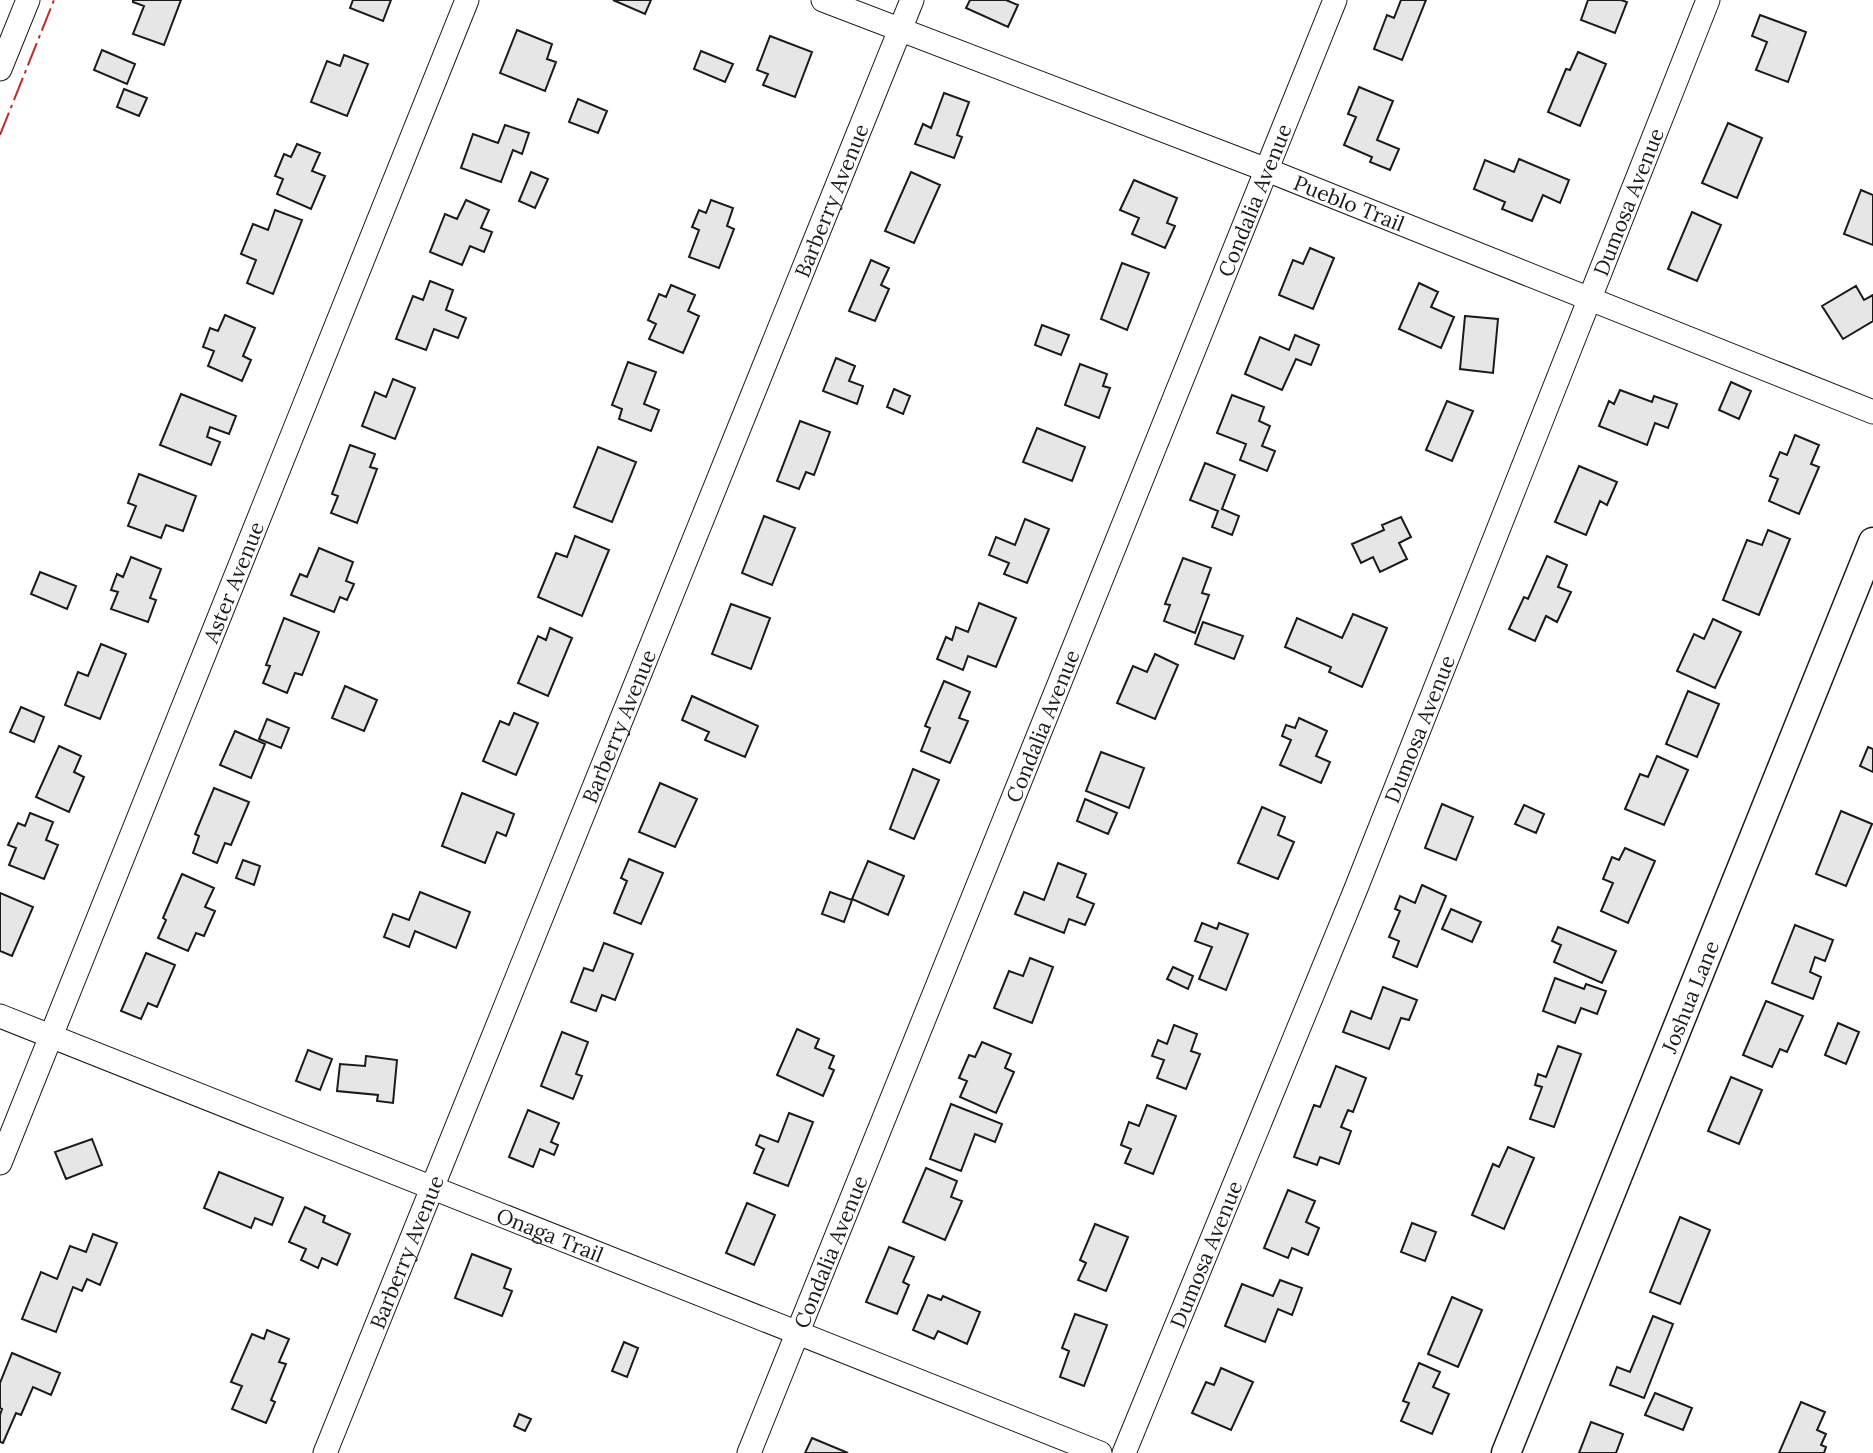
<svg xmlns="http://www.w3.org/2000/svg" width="1873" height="1453" font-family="Lora,serif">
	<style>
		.building { fill: #e6e6e6; stroke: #1a1a1a; stroke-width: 2 }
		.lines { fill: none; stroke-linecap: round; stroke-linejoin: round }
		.minor-casing { stroke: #1a1a1a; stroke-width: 25 }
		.major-casing { stroke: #1a1a1a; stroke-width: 31 }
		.minor { stroke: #fff; stroke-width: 23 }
		.major { stroke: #fff; stroke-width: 28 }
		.power { stroke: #c62828; stroke-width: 2; stroke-dasharray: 24 5 3.5 5; stroke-linecap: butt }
		.labels { text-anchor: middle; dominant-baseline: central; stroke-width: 5; stroke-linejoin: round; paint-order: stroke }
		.street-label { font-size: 21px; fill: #1a1a1a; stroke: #fff }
	</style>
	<rect width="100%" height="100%" fill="#fff"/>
	<path class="building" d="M133 0H181L164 45 133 34 144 6 133 2Z
		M353 0H391L383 21 350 8Z
		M613 0H651L645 14Z
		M970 0H1006L1018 5 1008 27 966 8Z
		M1401 0H1426L1402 60 1374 49 1387 15 1394 18Z
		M1588 0H1621L1627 2 1615 33 1581 20Z
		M1760 15 1806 32 1788 82 1756 70 1767 42 1752 36Z
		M517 30 552 44 547 59 556 62 545 91 500 73Z
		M770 36 812 52 795 97 763 85 768 74 757 70Z
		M102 50 135 64 127 84 94 70Z
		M701 51 733 64 725 82 694 69Z
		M1578 52 1606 64 1580 126 1548 112 1566 69 1570 70Z
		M344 55 368 64 347 116 311 102 327 61 340 66Z
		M1359 87 1393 101 1377 140 1399 149 1390 170 1370 162 1372 157 1344 145 1356 117 1348 114Z
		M124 89 147 98 139 116 117 107Z
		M944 93 969 102 957 135 962 137 954 158 915 144 923 124 931 128Z
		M578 99 607 111 598 133 569 122Z
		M1728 123 1762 138 1737 198 1702 183Z
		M505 125 529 133 522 154 513 150 501 182 461 168 473 134 498 143Z
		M297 144 320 153 312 171 325 176 311 209 277 194 283 179 275 176 284 154 291 157Z
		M1519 159 1569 180 1560 203 1543 195 1532 221 1502 209 1505 202 1474 189 1485 160 1514 172Z
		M531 172 548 179 535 208 519 201Z
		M911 172 940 185 914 243 885 231Z
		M1134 180 1177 198 1167 223 1175 226 1165 248 1132 234 1139 218 1120 210Z
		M1861 190 1873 195V245L1844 234Z
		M466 200 489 210 481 228 492 232 484 252 470 246 462 265 430 252 445 214 457 219Z
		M711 200 733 208 727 226 734 229 719 268 689 257 699 230 692 227 699 210 706 213Z
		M275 210 302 220 273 294 247 283 256 260 241 254 253 224 268 230Z
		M1692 212 1721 225 1697 281 1668 269Z
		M1310 248 1334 258 1313 309 1279 295 1293 260 1303 264Z
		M871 260 889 268 881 285 889 289 875 321 849 311Z
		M1122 263 1149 273 1127 330 1101 319Z
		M430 281 453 290 446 310 466 318 458 338 434 329 426 350 396 339 413 296 423 300Z
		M1419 283 1438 292 1431 307 1454 317 1441 348 1399 329Z
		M671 285 695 295 688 311 699 316 683 353 649 339 656 324 648 320 659 294 666 297Z
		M1856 286 1864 300 1873 295V321L1843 339 1822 306Z
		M225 315 255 328 243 356 251 360 242 381 208 366 214 351 203 347 210 328 218 331Z
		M1465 316 1498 319 1493 373 1460 369Z
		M1042 325 1069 335 1061 355 1035 345Z
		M1295 335 1319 345 1311 365 1296 359 1282 390 1245 374 1260 337 1289 350Z
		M836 358 855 366 849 381 863 386 857 404 823 391Z
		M628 362 656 372 644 404 659 410 651 431 619 419 622 409 612 405Z
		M1080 364 1107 374 1103 386 1110 388 1099 418 1065 405Z
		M393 379 415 388 395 439 362 426 375 392 386 397Z
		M1731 382 1751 391 1739 419 1719 410Z
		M894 389 910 396 903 414 887 407Z
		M1620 390 1652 402 1654 396 1677 404 1668 428 1655 423 1647 445 1599 426 1609 401 1614 404Z
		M181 394 236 416 229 434 210 427 207 437 220 442 211 465 160 445Z
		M1232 395 1264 407 1259 421 1270 426 1262 446 1275 451 1267 471 1240 460 1246 444 1217 433Z
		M1447 401 1473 411 1452 461 1426 450Z
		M800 421 830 432 814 475 806 472 799 489 777 481Z
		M1037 428 1085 447 1072 481 1023 462Z
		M1795 435 1819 445 1811 464 1819 467 1799 514 1769 501 1778 479 1770 476 1780 452 1787 455Z
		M350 445 375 454 370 467 377 469 357 523 331 513 338 496 332 494Z
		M598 447 636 462 612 522 574 507Z
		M1205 463 1235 475 1222 509 1239 516 1232 535 1212 527 1218 511 1190 500Z
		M1579 466 1617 482 1607 505 1600 501 1586 535 1555 522Z
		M139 474 196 496 183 531 166 525 161 538 128 526 136 506 128 503Z
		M764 516 795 528 772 585 742 573Z
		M1401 517 1411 537 1399 543 1407 559 1380 572 1373 557 1361 563 1352 544 1384 530 1382 525Z
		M1025 519 1049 529 1027 583 1004 574 1009 563 989 555 996 537 1015 545Z
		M1768 530 1790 539 1759 615 1723 600 1747 540 1762 545Z
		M575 536 609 550 582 616 538 597 556 553 567 557Z
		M319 548 353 562 346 581 354 584 347 600 340 597 334 612 291 595 300 574 307 577Z
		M1547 556 1567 565 1558 587 1571 592 1557 622 1546 616 1535 641 1509 629 1524 597 1528 599Z
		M131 557 161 569 150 598 156 600 148 622 111 609 118 592 111 590 117 574 123 577Z
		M1183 558 1211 568 1202 593 1209 595 1195 633 1164 621 1170 605 1165 604Z
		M40 572 76 586 67 609 31 594Z
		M979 603 1016 618 996 667 968 656 963 670 937 659 946 637 952 640 956 627 968 632Z
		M731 604 770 618 751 669 712 654Z
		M1353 614 1387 628 1362 687 1329 672 1331 667 1285 647 1297 618 1342 638Z
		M284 618 319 632 302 675 295 673 287 693 263 683 270 666 266 665Z
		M1713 619 1741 632 1715 688 1677 671 1694 634 1704 639Z
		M1203 622 1243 636 1234 659 1195 644Z
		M550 628 572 638 548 696 518 683 538 636 546 640Z
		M101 644 126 654 100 719 65 705 78 672 88 676Z
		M1155 654 1178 665 1155 719 1117 703 1133 666 1147 672Z
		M944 681 970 692 959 718 968 721 950 763 921 751 930 728 925 726Z
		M345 686 377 700 364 731 332 718Z
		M1688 691 1719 704 1697 757 1666 744Z
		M692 696 758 726 745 757 705 740 709 732 682 720Z
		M21 707 44 717 34 742 10 732Z
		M514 713 538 723 516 775 483 761 500 721 509 725Z
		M1299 718 1327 731 1316 756 1330 762 1321 783 1280 765 1291 740 1282 736 1286 725 1295 728Z
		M267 719 289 728 281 748 259 739Z
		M235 731 265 744 251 778 220 765Z
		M59 746 81 756 74 772 84 777 69 812 36 797Z
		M1868 747 1873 749V772L1860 766Z
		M1101 752 1144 768 1129 808 1086 791Z
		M1657 756 1688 770 1664 825 1625 809 1640 774 1648 777Z
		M913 769 939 780 914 839 890 829Z
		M660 783 697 799 675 847 639 832Z
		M214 788 249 802 231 845 225 843 217 863 193 853 199 836 195 834Z
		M462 793 514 814 506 836 497 832 485 863 442 846Z
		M1085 799 1117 813 1108 834 1077 821Z
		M1442 804 1473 817 1456 860 1425 848Z
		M1524 805 1544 814 1536 833 1515 824Z
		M1262 807 1285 817 1278 835 1294 842 1278 879 1238 863Z
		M1841 811 1872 824 1846 886 1816 874Z
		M30 813 53 822 46 840 58 845 44 879 9 865 16 848 8 845 18 823 25 826Z
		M1625 848 1655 861 1628 923 1601 911 1613 883 1603 879 1612 857 1619 860Z
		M629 859 663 873 641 924 614 913 627 881 621 878Z
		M243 860 260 866 254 885 236 878Z
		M868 861 904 876 888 915 852 899Z
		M1058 863 1086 874 1077 897 1094 904 1085 925 1069 919 1064 933 1015 914 1024 892 1044 900Z
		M182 874 214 888 205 907 215 911 204 936 196 933 188 951 158 938 166 920 163 918Z
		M1422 885 1446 896 1417 967 1393 957 1399 941 1389 937 1400 911 1395 909 1400 896 1415 903Z
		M420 892 470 912 456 948 415 931 409 947 384 937 393 914 409 920Z
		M830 892 852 900 844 922 822 914Z
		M0 893 33 907 12 956 0 951Z
		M1451 909 1481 922 1472 942 1442 929Z
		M1202 923 1217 929 1219 923 1248 934 1226 990 1199 979 1212 947 1195 941Z
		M1795 925 1833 940 1825 961 1815 957 1810 972 1821 977 1813 999 1772 983Z
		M1558 927 1616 951 1602 983 1554 962 1561 945 1552 941Z
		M604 943 633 954 615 1000 602 995 596 1011 571 1002 584 968 593 971Z
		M146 953 175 965 157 1007 148 1003 141 1019 121 1011Z
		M1030 958 1053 967 1032 1023 994 1008 1009 971 1023 976Z
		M1173 967 1193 976 1188 989 1167 979Z
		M1555 978 1584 989 1586 984 1606 991 1597 1014 1581 1008 1575 1023 1543 1011Z
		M1383 987 1417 1000 1409 1020 1401 1018 1389 1049 1343 1032 1351 1011 1371 1019Z
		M1766 1001 1803 1016 1787 1052 1780 1049 1772 1067 1743 1055Z
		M1838 1023 1859 1032 1846 1064 1825 1055Z
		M1174 1025 1197 1034 1191 1051 1200 1054 1186 1089 1157 1078 1164 1060 1152 1056 1158 1040 1167 1044Z
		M797 1029 819 1039 815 1048 834 1056 829 1068 834 1070 823 1096 777 1075Z
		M562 1032 588 1042 576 1074 582 1076 573 1099 541 1086Z
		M982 1042 1011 1054 1005 1068 1014 1072 996 1113 960 1097 967 1081 959 1078 969 1055 975 1057Z
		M1558 1046 1581 1054 1554 1127 1530 1119 1542 1087 1535 1085 1538 1074 1546 1077Z
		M308 1050 332 1059 320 1090 296 1081Z
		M366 1056 397 1060 393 1103 377 1101 378 1095 337 1091 340 1064 365 1066Z
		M1336 1066 1366 1078 1353 1112 1348 1110 1341 1127 1351 1131 1339 1164 1320 1157 1317 1165 1294 1157 1314 1105 1320 1107Z
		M1731 1077 1762 1090 1739 1144 1708 1131Z
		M951 1104 1002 1124 995 1142 975 1134 961 1171 930 1159Z
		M1147 1105 1176 1116 1153 1174 1125 1163 1131 1149 1121 1145 1129 1122 1139 1126Z
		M528 1110 559 1123 551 1142 558 1145 554 1155 540 1149 533 1167 509 1157Z
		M789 1113 813 1122 788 1186 754 1173 764 1149 756 1145 760 1135 778 1142Z
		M92 1139 102 1165 66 1179 55 1152Z
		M1508 1147 1534 1158 1504 1229 1472 1215 1493 1164 1499 1167Z
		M926 1168 957 1181 951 1197 962 1201 945 1240 903 1222Z
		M219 1172 283 1198 272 1225 255 1218 251 1228 204 1208Z
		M1288 1190 1315 1201 1306 1222 1319 1228 1308 1255 1292 1248 1288 1258 1264 1248Z
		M747 1203 775 1215 754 1265 726 1253Z
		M305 1207 325 1216 323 1222 350 1234 337 1265 322 1258 318 1268 301 1260 306 1249 289 1242Z
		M1680 1217 1710 1230 1680 1304 1650 1292Z
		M1412 1223 1436 1232 1425 1261 1401 1252Z
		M1095 1224 1128 1237 1106 1291 1078 1280 1086 1263 1080 1260Z
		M93 1234 117 1243 100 1285 87 1279 82 1291 73 1287 56 1332 22 1319 41 1272 57 1279 70 1246 86 1252Z
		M889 1247 914 1257 903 1282 909 1285 897 1314 866 1302Z
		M472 1254 511 1269 504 1288 512 1291 502 1316 455 1298Z
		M1280 1280 1302 1288 1292 1315 1278 1309 1265 1342 1225 1326 1242 1284 1273 1296Z
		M928 1295 941 1300 943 1296 980 1312 967 1344 938 1331 934 1339 913 1330Z
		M1452 1297 1482 1310 1458 1367 1428 1354Z
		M1075 1314 1107 1325 1084 1386 1060 1377 1069 1351 1062 1348Z
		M1653 1316 1673 1324 1644 1398 1610 1385 1617 1367 1630 1372Z
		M267 1330 289 1339 279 1362 286 1364 271 1400 275 1402 266 1423 232 1409 242 1386 231 1382 252 1334 264 1339Z
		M624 1342 638 1348 627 1377 612 1371Z
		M12 1353 60 1373 51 1395 33 1387 21 1415 16 1413 3 1443 0 1442V1415L2 1409 0 1408V1383Z
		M1419 1363 1440 1372 1433 1387 1449 1394 1432 1434 1401 1421 1409 1403 1403 1401Z
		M1221 1368 1253 1382 1231 1430 1192 1413 1206 1382 1214 1385Z
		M1655 1393 1692 1408 1683 1430 1645 1415Z
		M1801 1402 1825 1412 1817 1430 1826 1434 1821 1445 1826 1447 1824 1453H1779Z
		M519 1414 531 1419 525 1431 514 1426Z
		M1591 1422 1623 1434 1616 1453H1579Z
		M812 1438 848 1453H805Z"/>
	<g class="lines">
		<g class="minor-casing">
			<g id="minor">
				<path id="s1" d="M823 0 1267 170 1873 412"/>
				<path d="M0 69 28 0"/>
				<path id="s2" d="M0 1016 1100 1453"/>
				<path id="s3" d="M0 1163 467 0"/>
				<path id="s4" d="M325 1453 912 0"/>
				<path id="s5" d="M749 1453 1335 0"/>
				<path id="s6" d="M1124 1453 1355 891 1708 0"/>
			</g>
		</g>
		<g class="major-casing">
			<g id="major">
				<path id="s7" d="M1506 1453 1873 542"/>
			</g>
		</g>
		<use href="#minor" class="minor"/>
		<use href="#major" class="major"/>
		<path class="power" d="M0 135 54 0"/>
	</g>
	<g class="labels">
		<g class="street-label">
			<text stroke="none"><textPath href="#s4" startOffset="1351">Barberry Avenue</textPath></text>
			<text stroke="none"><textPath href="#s5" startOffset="1351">Condalia Avenue</textPath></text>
			<text stroke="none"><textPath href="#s6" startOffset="1349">Dumosa Avenue</textPath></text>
			<text stroke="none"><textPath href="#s1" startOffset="564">Pueblo Trail</textPath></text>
			<text stroke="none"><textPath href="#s3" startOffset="626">Aster Avenue</textPath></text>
			<text stroke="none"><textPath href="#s4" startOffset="784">Barberry Avenue</textPath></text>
			<text stroke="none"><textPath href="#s5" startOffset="784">Condalia Avenue</textPath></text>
			<text stroke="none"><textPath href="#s6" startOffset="782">Dumosa Avenue</textPath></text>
			<text stroke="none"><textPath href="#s7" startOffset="492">Joshua Lane</textPath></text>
			<text stroke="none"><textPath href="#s2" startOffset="592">Onaga Trail</textPath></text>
			<text stroke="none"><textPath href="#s4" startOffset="217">Barberry Avenue</textPath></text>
			<text stroke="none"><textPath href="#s5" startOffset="217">Condalia Avenue</textPath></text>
			<text stroke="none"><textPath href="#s6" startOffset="215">Dumosa Avenue</textPath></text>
		</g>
	</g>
</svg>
